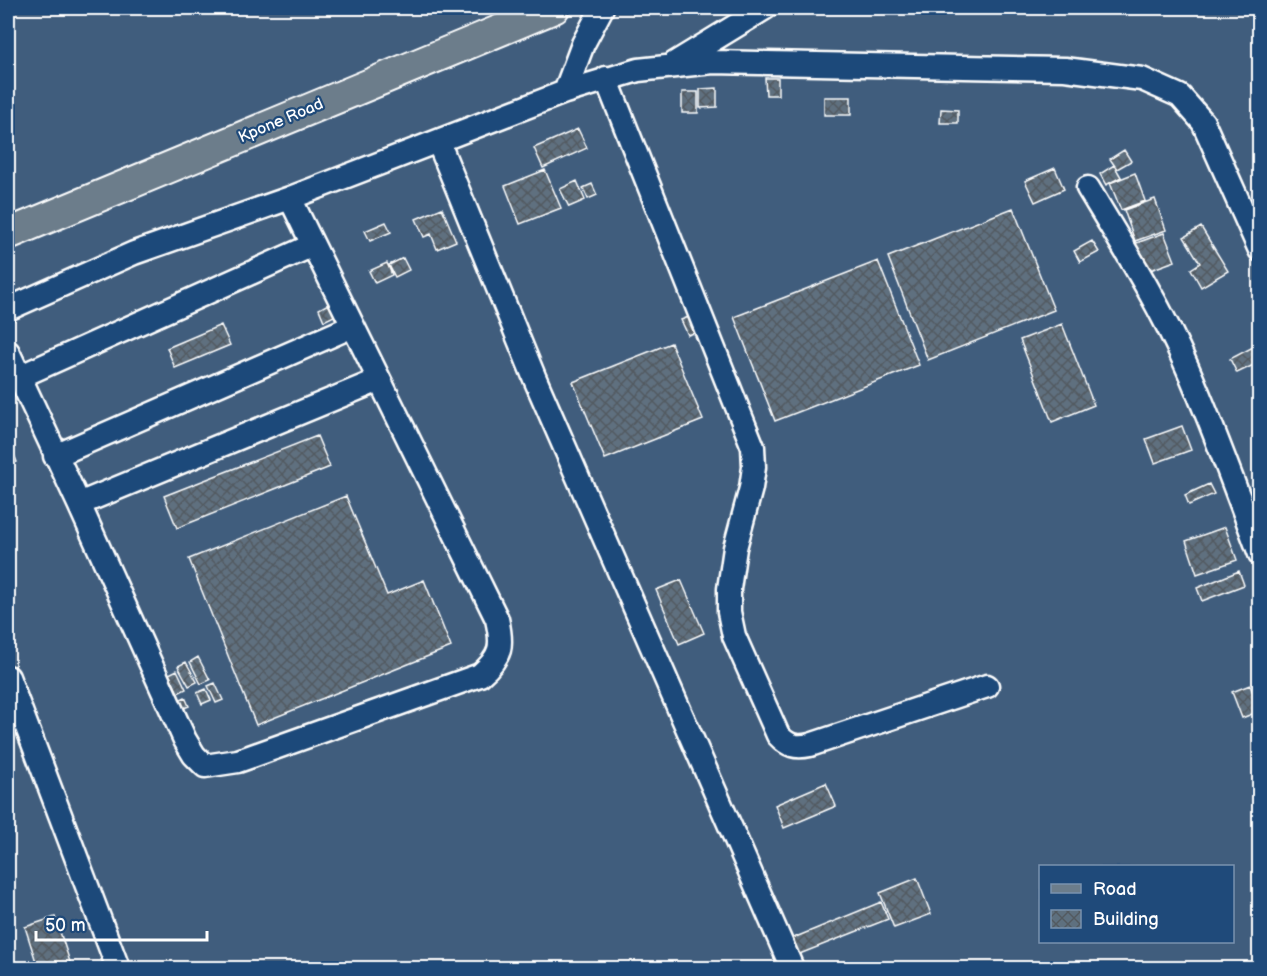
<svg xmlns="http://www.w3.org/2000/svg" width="1267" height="976" font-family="'Balsamiq Sans',sans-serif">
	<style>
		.built { fill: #3f5d7d; fill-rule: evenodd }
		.building { fill: url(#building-cross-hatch); stroke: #fff; stroke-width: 1.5 }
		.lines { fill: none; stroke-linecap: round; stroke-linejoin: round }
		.minor-casing { stroke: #fff; stroke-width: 27 }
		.major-casing { stroke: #fff; stroke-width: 34 }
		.minor { stroke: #1f4a7a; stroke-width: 22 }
		.major { stroke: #6c7d8b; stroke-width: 30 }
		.labels { text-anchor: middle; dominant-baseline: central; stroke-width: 4.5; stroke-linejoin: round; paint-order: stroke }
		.street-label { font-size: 16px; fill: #fff; stroke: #1f4a7a }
	</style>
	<defs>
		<pattern id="building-cross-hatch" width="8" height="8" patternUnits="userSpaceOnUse" patternTransform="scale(1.5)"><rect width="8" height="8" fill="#5e707f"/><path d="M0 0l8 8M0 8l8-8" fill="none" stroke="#535a60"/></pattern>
	</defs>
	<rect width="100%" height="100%" fill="#32557c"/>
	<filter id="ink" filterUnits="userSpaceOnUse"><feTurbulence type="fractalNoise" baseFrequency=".0167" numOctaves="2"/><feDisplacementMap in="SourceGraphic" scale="12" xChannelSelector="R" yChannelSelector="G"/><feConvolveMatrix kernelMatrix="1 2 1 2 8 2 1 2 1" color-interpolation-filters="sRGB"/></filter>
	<g filter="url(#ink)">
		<path class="built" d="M8 8H1259V968H8ZM1040 866H1232V942H1040Z"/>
		<path class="building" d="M765 78H778V95H766Z
			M717 88V107L700 108V89Z
			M682 92H698V113H682Z
			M824 97H851V115H824Z
			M941 109 958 110V123H940Z
			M578 129 587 148 543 168 534 148Z
			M1124 150 1131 161 1117 169 1110 159Z
			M1114 165 1121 177 1106 185 1100 174Z
			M1055 168 1064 189 1035 202 1025 181Z
			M545 170 561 208 520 224 505 186Z
			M1135 173 1145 201 1121 210 1110 183Z
			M577 181 585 200 569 207 560 189Z
			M592 184 597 195 588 199 583 188Z
			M1155 199 1166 230 1135 241 1124 210Z
			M442 208 456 241 437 249 431 234 424 237 416 219Z
			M1013 208 1054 310 928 360 888 257Z
			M386 222 391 232 370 241 365 231Z
			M1201 227 1228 271 1201 287 1191 269 1200 263 1184 237Z
			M1164 233 1175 261 1142 273 1131 245Z
			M1092 241 1099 252 1080 262 1074 251Z
			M403 258 409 270 395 277 389 265Z
			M878 261 919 365 775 421 734 317Z
			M387 263 392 275 375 283 369 271Z
			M330 303 336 315 324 321 319 309Z
			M694 315 700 331 688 335 681 320Z
			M1062 324 1094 405 1052 422 1020 340Z
			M221 325 230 345 175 368 167 348Z
			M671 343 703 420 605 459 573 382Z
			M1255 346 1260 356V362L1237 373 1230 359Z
			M1182 426 1191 450 1155 463 1146 439Z
			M317 436 330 467 177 528 164 496Z
			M8 440 17 462 8 465Z
			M1209 484 1214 494 1189 505 1185 495Z
			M346 496 387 595 424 580 451 647 256 725 189 559Z
			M1225 527 1237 560 1197 574 1186 541Z
			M1239 571 1244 585 1202 601 1197 588Z
			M681 580 704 633 679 644 656 590Z
			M198 657 210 680 201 684 190 662Z
			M186 662 197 682 189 686 178 666Z
			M177 670 186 689 178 693 169 674Z
			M215 683 223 700 216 703 208 686Z
			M1250 685 1260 711 1242 718 1232 692Z
			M206 689 211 700 202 704 197 693Z
			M185 697 189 706 181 709 177 701Z
			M826 783 836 806 784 828 775 805Z
			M8 818 14 834 8 836Z
			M917 878 931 914 894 928 880 893Z
			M881 902 888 919 797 955 791 939Z
			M55 917 72 968H38L25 927Z"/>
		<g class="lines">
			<g class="minor-casing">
				<path id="minor" d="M675 63 765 8
					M606 78 753 447 754 467 751 488 735 548 729 589V612L734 636 778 735C788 746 796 748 810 745L987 686
					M565 92 583 44 602 8
					M438 141 535 379 792 968
					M1088 188C1123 246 1160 305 1187 367 1214 428 1236 491 1260 554
					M8 309 134 253 290 198 565 92 638 70 713 62 1065 69 1142 79 1180 96 1203 122 1260 250
					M8 352 79 504 185 740 194 755 205 766 238 761 480 675C502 656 503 646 497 619L290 198
					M19 377 313 245
					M55 456 353 326
					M79 504 379 380
					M8 677 118 968"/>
			</g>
			<g class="major-casing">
				<path id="major" d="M8 234 554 8"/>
			</g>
			<use href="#minor" class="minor"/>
			<use href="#major" class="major"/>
		</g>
	</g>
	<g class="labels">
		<g class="street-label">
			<text transform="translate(281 121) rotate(-23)">Kpone Road</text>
		</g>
	</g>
	<rect width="1267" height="976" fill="none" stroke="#1f4a7a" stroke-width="30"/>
	<rect x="15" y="15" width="1237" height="946" fill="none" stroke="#fff" stroke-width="2" filter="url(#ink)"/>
	<rect x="1039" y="865" width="195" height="78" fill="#1f4a7a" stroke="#7992af" stroke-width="1.5"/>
	<rect x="1051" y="884" width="30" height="9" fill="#6c7d8b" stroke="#7992af" stroke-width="1.5"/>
	<text x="1093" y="895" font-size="18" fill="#ffffff">Road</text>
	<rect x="1051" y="910" width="30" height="18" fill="url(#building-cross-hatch)" stroke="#7992af" stroke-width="1.5"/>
	<text x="1093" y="925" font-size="18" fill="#ffffff">Building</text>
	<path d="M36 931v9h171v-9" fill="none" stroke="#ffffff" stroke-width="3"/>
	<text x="45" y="931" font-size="18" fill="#ffffff" stroke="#1f4a7a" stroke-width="4.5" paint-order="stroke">50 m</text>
</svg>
